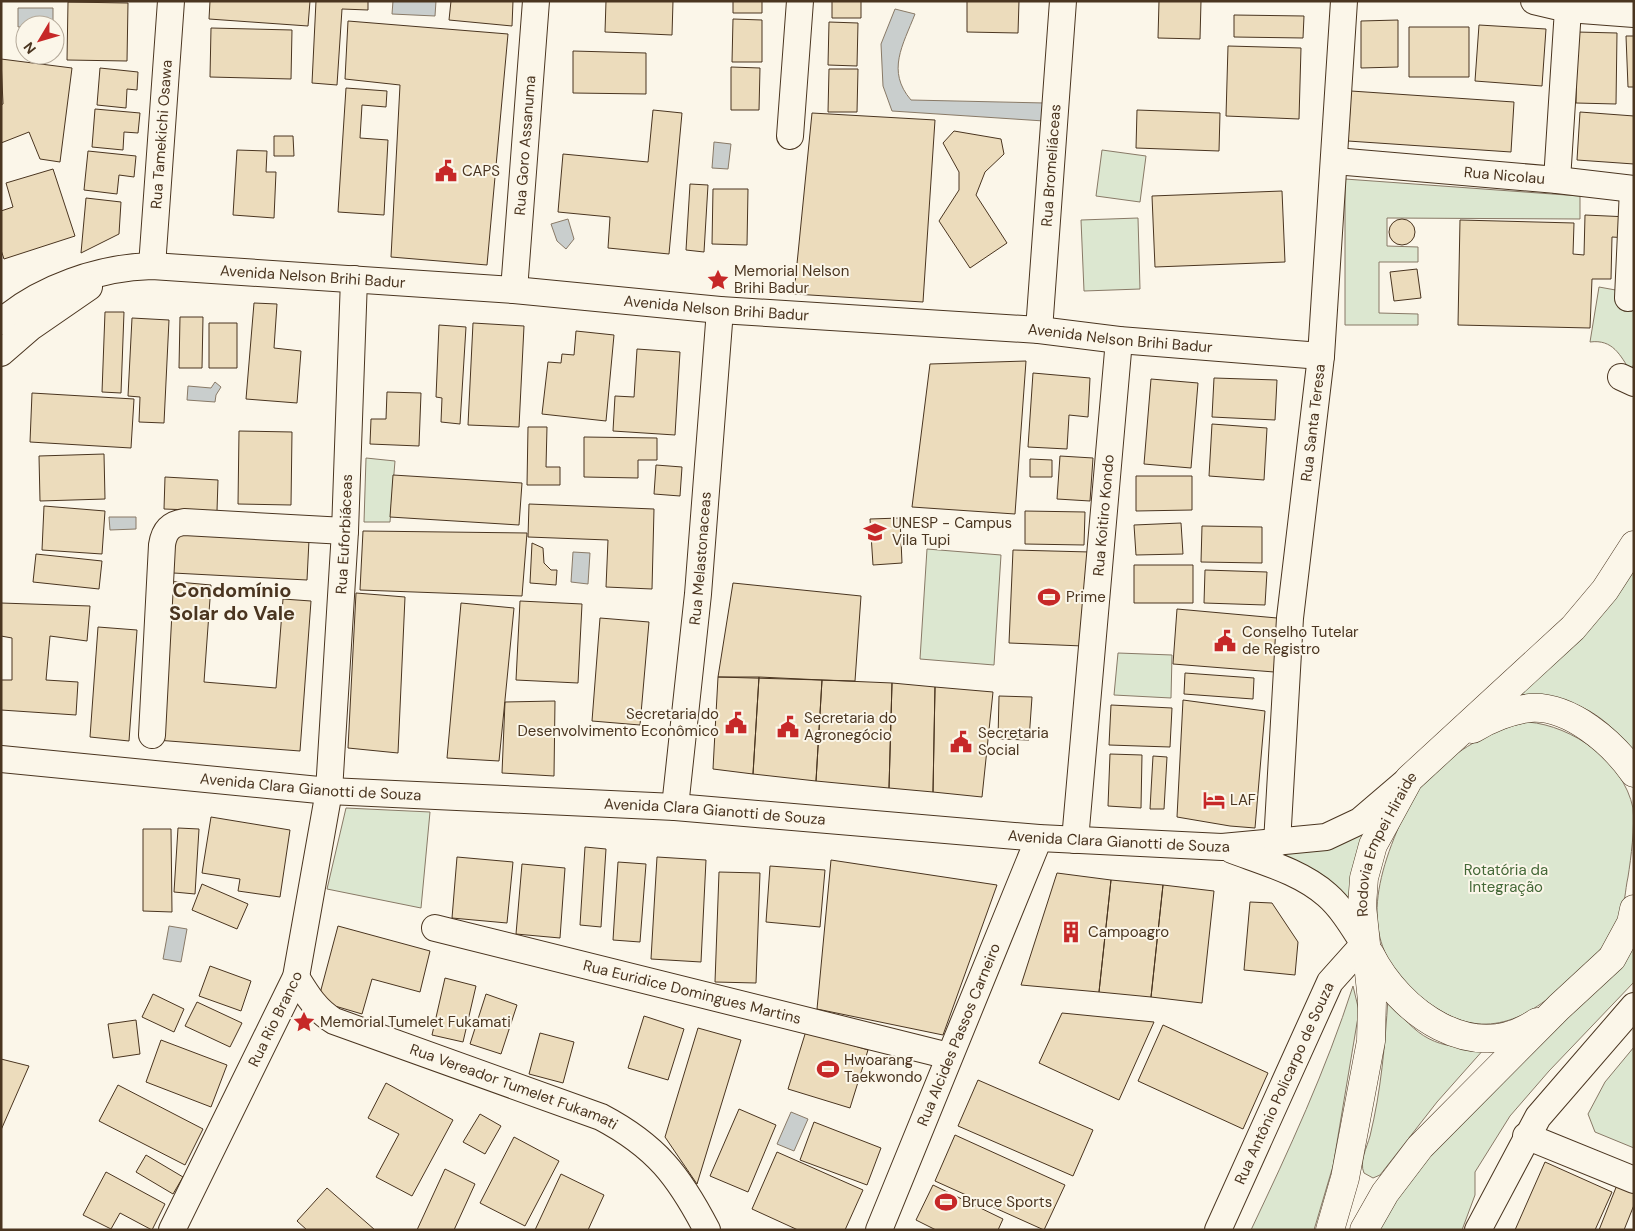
<svg xmlns="http://www.w3.org/2000/svg" width="1635" height="1231" font-family="'DM Sans',sans-serif">
	<style>
		.green { fill: #dce7d0; stroke: #887966 }
		.water { fill: #c9cecd; stroke: #887966 }
		.building { fill: #ecdcbc; stroke: #4a3520 }
		.lines { fill: none; stroke-linecap: round; stroke-linejoin: round }
		.minor-casing { stroke: #4a3520; stroke-width: 28 }
		.major-casing { stroke: #4a3520; stroke-width: 29 }
		.minor { stroke: #fbf6e9; stroke-width: 26 }
		.major { stroke: #fbf6e9; stroke-width: 28 }
		.labels { text-anchor: middle; dominant-baseline: central; stroke-width: 4; stroke-linejoin: round; paint-order: stroke }
		.street-label { font-size: 15px; fill: #4a3520; stroke: #fbf6e9 }
		.poi-label { font-size: 15px; fill: #4a3520; stroke: #fbf6e9; text-anchor: start }
		.park-label { font-size: 15px; fill: #436837; stroke: #fbf6e9 }
		.district-label { font-size: 20px; font-weight: bold; fill: #4a3520; stroke: #fbf6e9 }
	</style>
	<rect width="100%" height="100%" fill="#fbf6e9"/>
	<path class="green" d="M1102 150 1146 156 1140 202 1096 196Z
		M1345 179 1580 196V219L1387 218V246L1418 247V262H1379V313L1418 314V325H1345Z
		M1138 218 1140 289 1084 291 1081 220Z
		M1599 287 1621 291 1634 308V363L1631 372C1620 355 1613 339 1590 342Z
		M366 458 395 461 390 522H364Z
		M927 549 1001 555 994 665 920 659Z
		M1634 567V742L1633 750C1597 708 1573 697 1518 695Z
		M1118 653 1172 655 1171 698 1114 695Z
		M1528 722C1573 726 1623 761 1633 808 1635 826 1631 858 1628 877 1625 890 1625 907 1619 920 1610 942 1593 958 1576 974 1537 1012 1492 1044 1438 1009 1365 963 1366 905 1397 831 1403 817 1408 800 1417 787 1421 781 1430 775 1436 770 1464 746 1491 730 1528 722Z
		M346 808 430 812 421 908 327 889Z
		M1379 811C1364 844 1351 868 1348 904L1279 864 1280 847Z
		M1634 946V982L1549 1071 1510 1116 1475 1172V1195L1462 1230H1378L1407 1178Z
		M1353 986 1359 1011 1333 1166 1314 1230H1251C1289 1150 1326 1070 1353 986Z
		M1388 998C1417 1039 1436 1049 1485 1048L1437 1102 1380 1175 1373 1178 1364 1173C1359 1162 1367 1147 1370 1136 1381 1091 1385 1045 1388 998Z
		M1634 1047V1148L1595 1132 1588 1114 1605 1082Z"/>
	<path class="water" d="M393 1H436L435 16 392 14Z
		M18 8H53V25L18 27Z
		M895 9 915 14C903 45 886 71 911 100L1045 103 1044 121 892 111 883 86 881 44Z
		M714 142 731 144 728 169 712 168Z
		M568 219 574 239 566 249 557 241 551 224Z
		M215 382 221 387 216 395 215 402 187 400 188 386 211 388Z
		M109 517H136V529L110 530Z
		M573 552 590 553 588 584 571 582Z
		M169 926 187 929 181 962 163 959Z
		M791 1112 808 1119 794 1151 777 1144Z"/>
	<path class="building" d="M210 1H310L308 26 209 19Z
		M316 1H368V10L342 9 337 85 312 83Z
		M451 1H513L512 26 449 20Z
		M606 1H673L672 35 605 32Z
		M733 1H762V13H733Z
		M832 1H861V18H832Z
		M967 1H1019L1018 33 967 32Z
		M1159 1H1201L1200 39 1158 38Z
		M68 2 128 3 127 61 67 60Z
		M1234 15 1304 16 1303 38 1234 37Z
		M733 19 762 20V62H732Z
		M1398 20V67L1361 68V21Z
		M348 21 508 34 487 265 391 257 400 85 345 79Z
		M829 22 858 23 857 66 828 65Z
		M1479 25 1546 29 1542 86 1475 81Z
		M1409 27H1469V77H1409Z
		M211 28 292 30 291 79 210 77Z
		M1577 32 1617 33 1616 104 1576 103Z
		M1626 36H1634V87H1628Z
		M1228 46 1301 48 1299 119 1226 116Z
		M573 51 646 53V94L573 93Z
		M1 59 72 68 60 162 40 159 29 132 1 143V105L3 104Z
		M731 67 760 68 759 110H731Z
		M100 68 138 72 137 90 127 89 126 108 97 105Z
		M829 69H858L857 112H828Z
		M346 88 387 91 386 107 362 105 360 138 388 140 384 215 338 212Z
		M1351 91 1514 102 1511 152 1348 141Z
		M95 109 140 113 138 133 124 132 123 150 92 147Z
		M653 110 682 113 669 254 608 248 610 217 558 212 563 154 648 162Z
		M1137 110 1220 113 1219 151 1136 148Z
		M1580 112 1634 116V164L1577 160Z
		M812 113 935 120 923 302 794 294Z
		M954 131 1001 139 1004 154 985 172 976 195 1007 243 970 268 939 221 959 190V172L943 143Z
		M274 136H293L294 156H274Z
		M237 150 267 151 266 172H276L274 218 233 215Z
		M88 151 136 156 134 177 119 175 117 194 84 190Z
		M53 169 75 236 4 259 1 250V211L13 207 6 183Z
		M690 184 708 185 704 252 686 250Z
		M713 189H748L747 245 712 244Z
		M1282 191 1285 262 1155 267 1152 196Z
		M86 198 121 202 119 234 81 253Z
		M1585 215 1629 217 1628 238 1612 237 1611 279H1592L1590 328 1458 325 1460 220 1574 223 1573 254 1584 255Z
		M1389 232a13 13 0 1 1 26 0a13 13 0 1 1-26 0Z
		M1417 269 1421 298 1394 301 1390 272Z
		M254 303 277 304 274 348 301 351 297 403 246 399Z
		M105 312H124L121 393 102 392Z
		M180 317H203L202 368H179Z
		M132 318 169 320 164 423 139 422 140 397 128 396Z
		M209 323H237V368H209Z
		M473 323 524 326 519 427 468 425Z
		M439 325 466 327 460 424 441 422 442 398 436 397Z
		M576 331 614 335 606 421 542 414 548 362 561 363 562 354 574 355Z
		M637 349 680 352 675 435 613 431 615 396 634 397Z
		M1026 361 1015 514 912 507 930 364Z
		M1033 373 1090 378 1088 417 1069 415 1067 449 1028 447Z
		M1214 378 1277 380 1275 420 1212 417Z
		M1151 379 1198 383 1191 468 1144 464Z
		M387 392 421 393 419 446 370 444 371 419H386Z
		M32 393 134 399 131 448 30 442Z
		M1212 424 1267 428 1264 480 1209 476Z
		M528 427H547L546 467H560V485H527Z
		M239 431 292 432 291 505 238 504Z
		M584 437 657 438V460H638V478L584 477Z
		M104 454 105 499 40 501 39 456Z
		M1060 456 1093 458 1090 501 1057 499Z
		M1030 459 1052 460V477H1030Z
		M656 465 682 467 680 496 654 494Z
		M393 475 522 483 519 525 390 517Z
		M1136 476H1192V510L1136 511Z
		M165 477 218 480 217 511 164 509Z
		M529 504 654 509 652 589 606 587 608 540 528 537Z
		M44 506 105 511 102 554 42 550Z
		M1025 511 1085 512 1084 545 1025 544Z
		M900 518 902 563 873 565 870 519Z
		M1181 523 1183 554 1136 555 1134 525Z
		M1202 526 1262 527V563L1201 562Z
		M363 531 527 533 522 596 360 590Z
		M175 533 309 540 307 580 173 573Z
		M532 543 543 548 544 563 551 570H557L556 585 530 583Z
		M1013 550 1090 552 1083 646 1009 643Z
		M36 554 102 561 99 589 33 582Z
		M1134 565H1193V603H1134Z
		M1205 570 1267 572 1265 605 1204 603Z
		M167 581 211 585 204 682 276 688 283 599 311 601 300 751 156 740Z
		M733 583 861 596 855 681 718 677Z
		M356 593 405 597 398 753 348 748Z
		M520 601 582 604 578 683 516 680Z
		M1 603 90 606 87 641 50 636 46 680 78 682 76 715 1 710V680H12V638L1 636Z
		M461 603 514 608 499 761 447 758Z
		M1177 609 1277 618 1274 672 1173 664Z
		M600 618 649 622 640 725 592 721Z
		M98 627 137 630 129 741 90 737Z
		M1185 673 1254 678 1253 699 1184 694Z
		M718 677H759L753 774 713 769Z
		M759 677 822 680 816 781 753 774Z
		M822 680 892 683 889 788 816 781Z
		M892 683 935 687 933 792 889 788Z
		M935 687 993 692 982 797 933 792Z
		M999 696 1032 697 1029 740 998 739Z
		M1183 700 1265 711 1255 828 1230 826 1177 817Z
		M555 701 554 776 502 773 505 702Z
		M1111 705 1172 708 1170 747 1109 745Z
		M1110 754 1142 755 1141 808 1108 806Z
		M1153 756 1167 757 1164 809H1150Z
		M211 817 290 830 280 897 238 891 240 879 202 873Z
		M178 828 199 829 195 894 174 892Z
		M143 829H171L172 912 143 911Z
		M585 847 606 849 601 927 580 925Z
		M457 857 513 862 507 923 452 918Z
		M657 857 706 860 701 962 651 959Z
		M831 860 997 885 943 1035 817 1009Z
		M618 862 646 864 640 942 613 940Z
		M522 864 565 868 560 938 516 934Z
		M770 866 825 870 820 927 766 922Z
		M719 872 760 873 756 983 715 982Z
		M1057 873 1111 880 1099 992 1021 985Z
		M1111 880 1163 885 1151 997 1099 992Z
		M202 884 248 904 237 929 192 910Z
		M1163 885 1214 891 1202 1003 1151 997Z
		M1250 902 1272 903 1298 942 1295 975 1244 970Z
		M338 926 430 951 420 992 372 979 362 1014 318 1001Z
		M210 966 251 981 241 1011 199 996Z
		M445 978 476 986 463 1042 432 1035Z
		M153 994 184 1009 174 1032 142 1017Z
		M486 994 517 1005 501 1054 470 1044Z
		M197 1002 242 1023 230 1047 185 1026Z
		M1062 1013 1154 1022 1119 1100 1039 1063Z
		M644 1016 684 1029 668 1080 628 1068Z
		M136 1020 140 1054 113 1058 108 1024Z
		M1163 1025 1268 1073 1243 1129 1138 1081Z
		M698 1028 741 1040 697 1184 665 1137Z
		M806 1031 868 1050 850 1108 788 1089Z
		M540 1033 574 1042 563 1083 529 1074Z
		M161 1040 227 1065 211 1107 146 1082Z
		M1 1059 29 1066 1 1130Z
		M978 1080 1093 1130 1073 1176 958 1126Z
		M386 1083 453 1120 412 1196 376 1177 399 1134 368 1118Z
		M118 1085 203 1129 185 1165 99 1121Z
		M739 1109 776 1125 748 1192 710 1176Z
		M480 1114 501 1126 485 1154 463 1142Z
		M814 1122 881 1148 867 1185 800 1160Z
		M955 1135 1065 1185 1044 1230 935 1181Z
		M514 1137 559 1161 525 1226 480 1203Z
		M777 1152 863 1190 845 1230H798L752 1209Z
		M146 1155 183 1177 173 1194 136 1172Z
		M1545 1162 1612 1192 1595 1230H1515Z
		M445 1169 475 1184 454 1230H417Z
		M106 1172 165 1204 152 1230 120 1213 111 1229 83 1215Z
		M561 1174 604 1195 588 1230H535Z
		M933 1185 1003 1219 998 1230H936L916 1220Z
		M1617 1185 1634 1192V1205L1624 1230H1599Z
		M327 1188 375 1230H307L297 1221Z"/>
	<g class="lines">
		<g class="minor-casing">
			<g id="minor">
				<path d="M1568 9 1634 14"/>
				<path d="M790 136 800 1"/>
				<path id="s1" d="M1335 161 1557 180 1568 9 1534 1"/>
				<path d="M1557 180 1634 189"/>
				<path id="s2" d="M152 266 171 1"/>
				<path id="s3" d="M514 290 536 1"/>
				<path d="M1628 298 1633 189"/>
				<path id="s4" d="M1 322C40 288 100 267 152 266L514 290 720 310 1039 330 1119 340 1321 356"/>
				<path id="s5" d="M1039 330 1063 1"/>
				<path d="M1 353 31 327 89 287"/>
				<path d="M1621 377 1634 383"/>
				<path d="M152 735 162 545C164 531 170 524 184 522L345 531"/>
				<path id="s6" d="M1 759 329 791 675 807 1039 838 1222 847 1326 837 1360 821 1408 780"/>
				<path id="s7" d="M675 807 698 594 720 310"/>
				<path id="s8" d="M1075 840 1119 340"/>
				<path id="s9" d="M1277 843 1290 618 1321 356 1344 1"/>
				<path id="s10" d="M435 928 949 1056"/>
				<path id="s11" d="M296 977C307 995 316 1010 334 1021L601 1117C656 1146 679 1176 707 1230"/>
				<path d="M1526 1136 1634 1180"/>
				<path id="s12" d="M172 1230 296 977 329 791 345 531 354 279"/>
				<path id="s13" d="M879 1230 1039 838"/>
				<path id="s14" d="M1218 1230 1330 982 1364 944C1353 927 1342 908 1327 895 1301 872 1264 862 1232 850"/>
				<path d="M1478 1230 1538 1117 1634 1006"/>
			</g>
		</g>
		<g class="major-casing">
			<g id="major">
				<path d="M1473 729C1489 719 1511 710 1530 708 1570 705 1613 743 1634 773"/>
				<path d="M1370 954C1399 1012 1473 1067 1537 1022"/>
				<path id="s15" d="M1330 1230 1345 1178 1371 1041 1372 1001 1362 906 1364 878 1373 845 1409 779 1573 628 1605 590 1634 545"/>
				<path d="M1364 1230 1385 1193 1420 1147 1559 1007 1612 958 1631 923 1634 909"/>
			</g>
		</g>
		<use href="#minor" class="minor"/>
		<use href="#major" class="major"/>
	</g>
	<defs>
		<g id="civic-bare" transform="scale(1.725)"><path d="M-.6-6.5H3V-4.5H.6V-3L4-1V1h2V6H-6V1h2V-1L-.6-3ZM-1.2 2.5V6h2.4V2.5Z" fill="#c62828" stroke="#fbf6e9" stroke-width="2.5" paint-order="stroke"/></g>
		<g id="sight-bare" transform="scale(1.725)"><path d="M0-6L1.8-2.2L6-1.7L2.9 1.2L3.7 5.4L0 3.3L-3.7 5.4L-2.9 1.2L-6-1.7L-1.8-2.2Z" fill="#c62828" stroke="#fbf6e9" stroke-width="2.5" paint-order="stroke"/></g>
		<g id="university-bare" transform="scale(1.725)"><path d="M0-5L7-2L0 1L-7-2ZM-4 1L0 2.5L4 1V4Q0 6-4 4Z" fill="#c62828" stroke="#fbf6e9" stroke-width="2.5" paint-order="stroke"/></g>
		<g id="stadium-bare" transform="scale(1.725)"><path d="M0-5a6.5 5 0 1 0 0 10a6.5 5 0 1 0 0-10ZM-3.5-1.8h7v3.6h-7Z" fill="#c62828" stroke="#fbf6e9" stroke-width="2.5" paint-order="stroke"/></g>
		<g id="hotel-bare" transform="scale(1.725)"><path d="M-6-4.5h1.5V1H6V5H4.5V3h-9V5H-6ZM-4 0a1.8 1.8 0 1 1 3.6 0ZM.5 0V-2.5h3Q6-2.5 6 0Z" fill="#c62828" stroke="#fbf6e9" stroke-width="2.5" paint-order="stroke"/></g>
		<g id="building-bare" transform="scale(1.725)"><path d="M-4-6H4V6H1V3H-1V6H-4ZM-2.5-4.3h1.7v1.8h-1.7ZM.8-4.3h1.7v1.8H.8ZM-2.5-1h1.7V.8h-1.7ZM.8-1h1.7V.8H.8Z" fill="#c62828" stroke="#fbf6e9" stroke-width="2.5" paint-order="stroke"/></g>
	</defs>
	<g fill-rule="evenodd">
		<use href="#civic-bare" x="446" y="171"/>
		<use href="#sight-bare" x="718" y="280"/>
		<use href="#university-bare" x="875" y="532"/>
		<use href="#stadium-bare" x="1049" y="597"/>
		<use href="#civic-bare" x="1225" y="641"/>
		<use href="#civic-bare" x="736" y="723"/>
		<use href="#civic-bare" x="788" y="727"/>
		<use href="#civic-bare" x="961" y="742"/>
		<use href="#hotel-bare" x="1214" y="800"/>
		<use href="#building-bare" x="1071" y="932"/>
		<use href="#sight-bare" x="304" y="1022"/>
		<use href="#stadium-bare" x="828" y="1069"/>
		<use href="#stadium-bare" x="946" y="1202"/>
	</g>
	<g class="labels">
		<g class="street-label">
			<text stroke="none"><textPath href="#s2" startOffset="132">Rua Tamekichi Osawa</textPath></text>
			<text stroke="none"><textPath href="#s3" startOffset="145">Rua Goro Assanuma</textPath></text>
			<text stroke="none"><textPath href="#s5" startOffset="165">Rua Bromeliáceas</textPath></text>
			<text stroke="none"><textPath href="#s1" startOffset="170">Rua Nicolau</textPath></text>
			<text stroke="none"><textPath href="#s4" startOffset="325">Avenida Nelson Brihi Badur</textPath></text>
			<text stroke="none"><textPath href="#s4" startOffset="730">Avenida Nelson Brihi Badur</textPath></text>
			<text stroke="none"><textPath href="#s4" startOffset="1135">Avenida Nelson Brihi Badur</textPath></text>
			<text stroke="none"><textPath href="#s9" startOffset="422">Rua Santa Teresa</textPath></text>
			<text stroke="none"><textPath href="#s8" startOffset="326">Rua Koitiro Kondo</textPath></text>
			<text stroke="none"><textPath href="#s12" startOffset="728">Rua Euforbiáceas</textPath></text>
			<text stroke="none"><textPath href="#s7" startOffset="250">Rua Melastonaceas</textPath></text>
			<text stroke="none"><textPath href="#s6" startOffset="311">Avenida Clara Gianotti de Souza</textPath></text>
			<text stroke="none"><textPath href="#s6" startOffset="716">Avenida Clara Gianotti de Souza</textPath></text>
			<text stroke="none"><textPath href="#s6" startOffset="1121">Avenida Clara Gianotti de Souza</textPath></text>
			<text stroke="none"><textPath href="#s15" startOffset="396">Rodovia Empei Hiraide</textPath></text>
			<text stroke="none"><textPath href="#s10" startOffset="265">Rua Euridice Domingues Martins</textPath></text>
			<text stroke="none"><textPath href="#s12" startOffset="235">Rua Rio Branco</textPath></text>
			<text stroke="none"><textPath href="#s13" startOffset="211">Rua Alcides Passos Carneiro</textPath></text>
			<text stroke="none"><textPath href="#s14" startOffset="161">Rua Antônio Policarpo de Souza</textPath></text>
			<text stroke="none"><textPath href="#s11" startOffset="250">Rua Vereador Tumelet Fukamati</textPath></text>
		</g>
		<g class="poi-label">
			<text x="462" y="171">CAPS</text>
			<text x="734" y="271">Memorial Nelson<tspan x="734" dy="17">Brihi Badur</tspan></text>
			<text x="892" y="523">UNESP - Campus<tspan x="892" dy="17">Vila Tupi</tspan></text>
			<text x="1066" y="597">Prime</text>
			<text x="1242" y="632">Conselho Tutelar<tspan x="1242" dy="17">de Registro</tspan></text>
			<text x="719" y="714" text-anchor="end">Secretaria do<tspan x="719" dy="17">Desenvolvimento Econômico</tspan></text>
			<text x="804" y="718">Secretaria do<tspan x="804" dy="17">Agronegócio</tspan></text>
			<text x="978" y="733">Secretaria<tspan x="978" dy="17">Social</tspan></text>
			<text x="1230" y="800">LAF</text>
			<text x="1088" y="932">Campoagro</text>
			<text x="320" y="1022">Memorial Tumelet Fukamati</text>
			<text x="844" y="1060">Hwoarang<tspan x="844" dy="17">Taekwondo</tspan></text>
			<text x="962" y="1202">Bruce Sports</text>
		</g>
		<g class="park-label">
			<text x="1506" y="870">Rotatória da<tspan x="1506" dy="17">Integração</tspan></text>
		</g>
		<g class="district-label">
			<text x="232" y="590">Condomínio<tspan x="232" dy="23">Solar do Vale</tspan></text>
		</g>
	</g>
	<rect width="1635" height="1231" fill="none" stroke="#4a3520" stroke-width="5"/>
	<g transform="translate(40 40) rotate(232)"><circle r="24" fill="#fbf6e9" stroke="#b4a999"/>
	<path d="M0-4L9 19L0 12L-9 19Z" fill="#c62828"/>
	<text y="-8" font-size="14" font-weight="bold" text-anchor="middle" fill="#4a3520">N</text>
	</g>
</svg>
